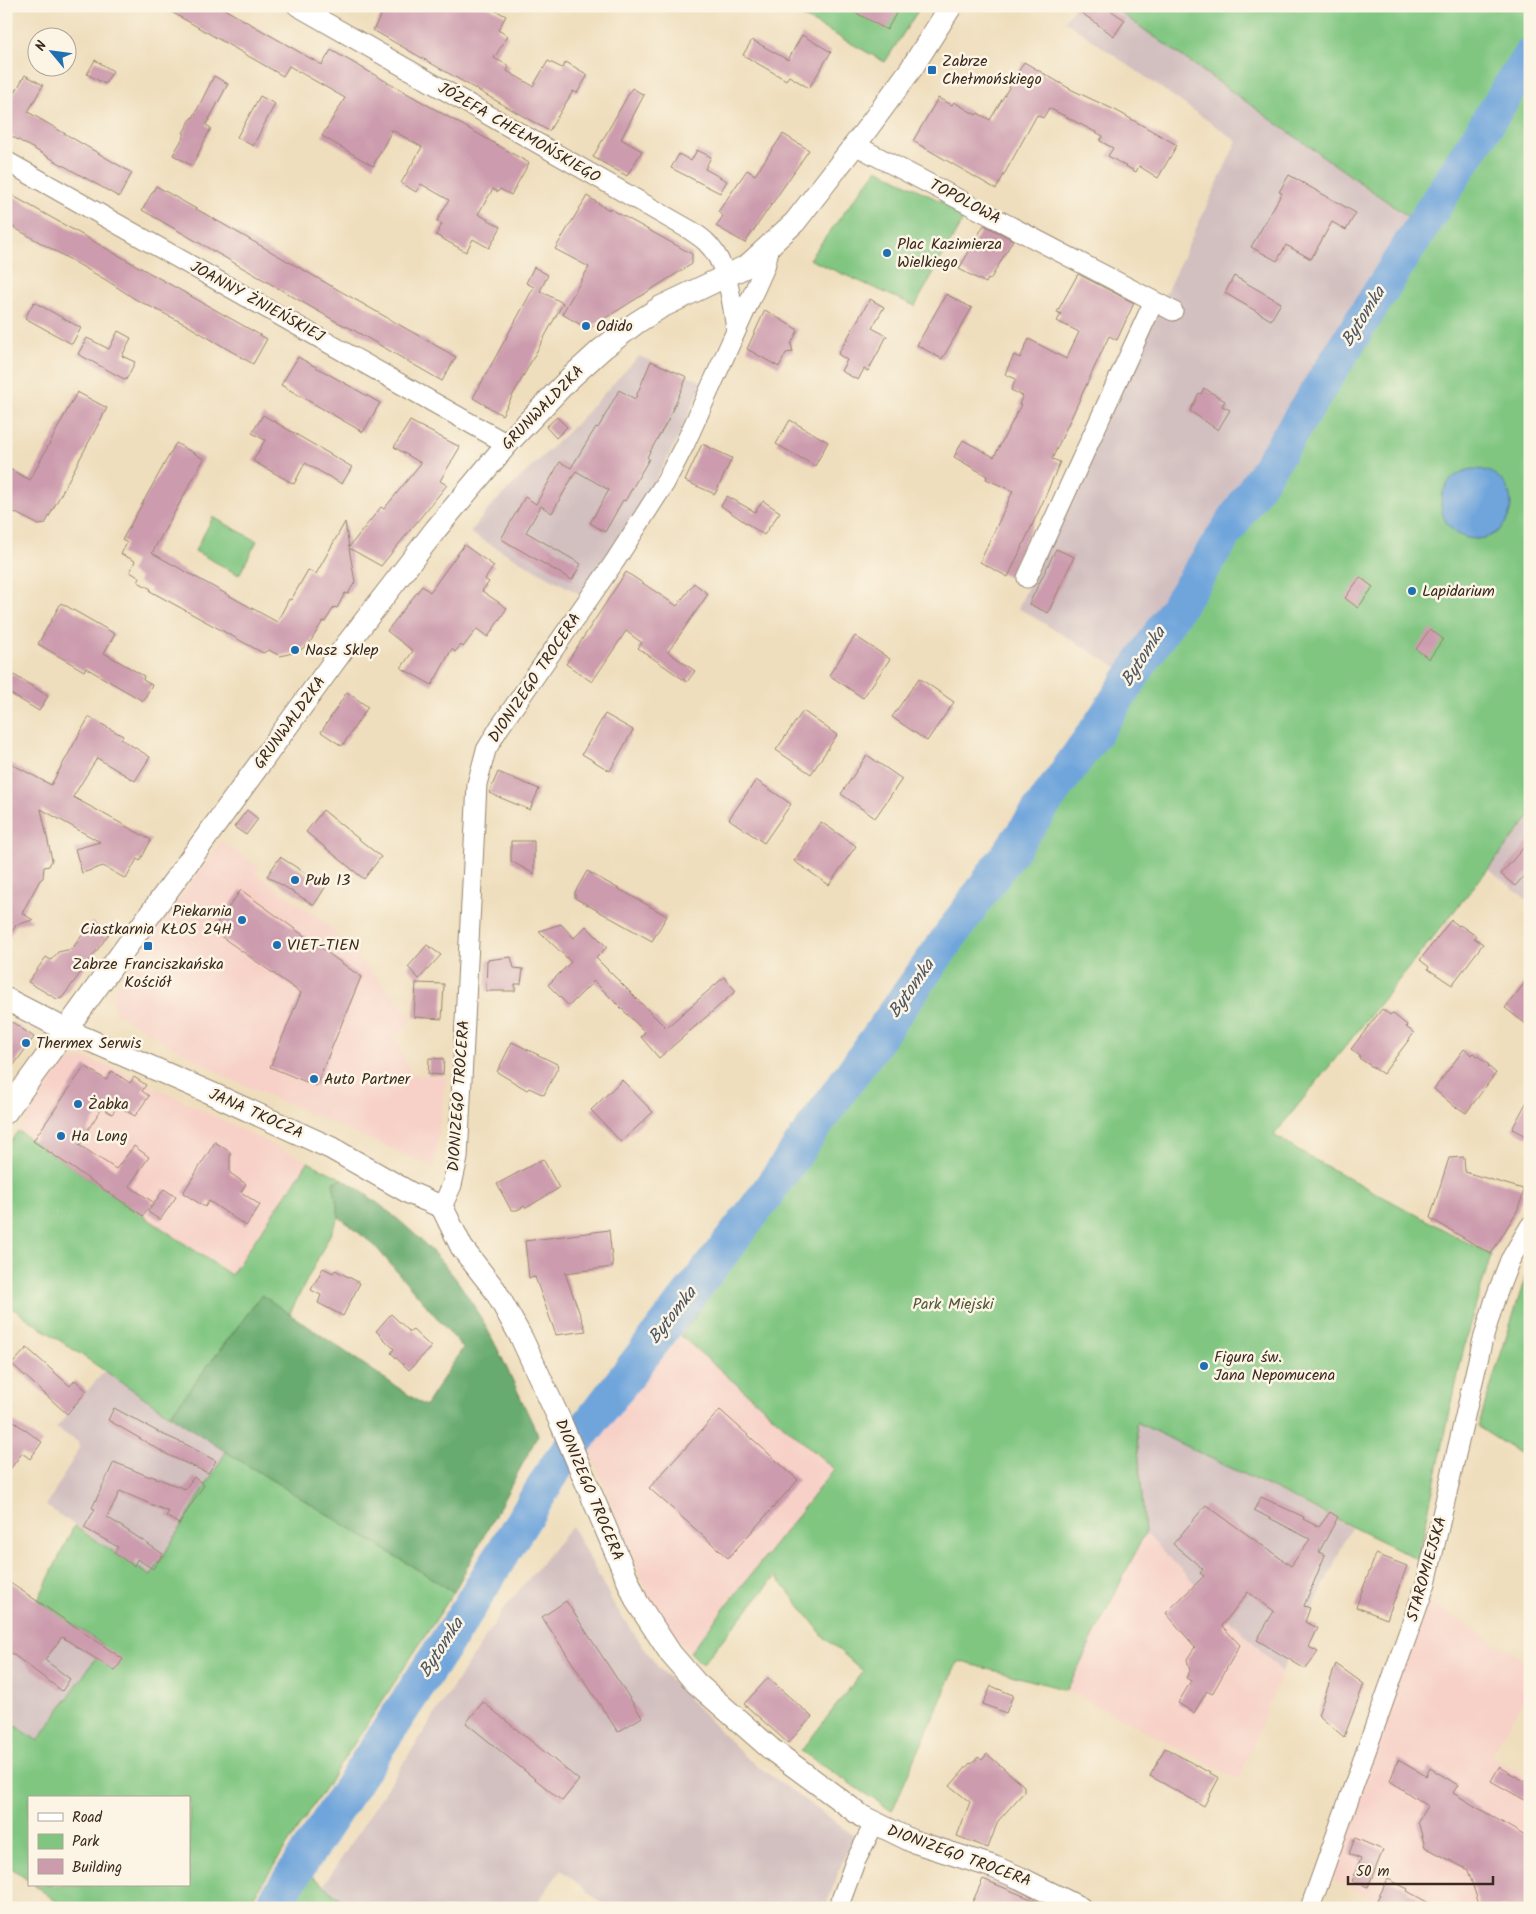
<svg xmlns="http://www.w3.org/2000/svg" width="1536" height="1914" font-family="Kalam,sans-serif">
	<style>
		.built { fill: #f7d1c7 }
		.industrial { fill: #d2bfc0 }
		.green { fill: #80c681; stroke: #5e7850 }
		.forest { fill: #68ab6f; stroke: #526a46 }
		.water { fill: #6fa5dc; stroke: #55687d }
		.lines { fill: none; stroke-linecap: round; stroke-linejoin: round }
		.river { stroke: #6fa5dc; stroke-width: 35 }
		.building { fill: #cc9bad }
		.minor-casing { stroke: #95846e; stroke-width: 21 }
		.tertiary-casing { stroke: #95846e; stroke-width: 24 }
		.minor { stroke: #fff; stroke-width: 19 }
		.tertiary { stroke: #fff; stroke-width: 22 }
		.poi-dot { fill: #1f6fb2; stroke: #fcf5e5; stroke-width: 2 }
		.labels { text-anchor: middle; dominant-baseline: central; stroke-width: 5; stroke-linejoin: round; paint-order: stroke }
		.poi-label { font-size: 16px; fill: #3b2a1e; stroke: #fcf5e5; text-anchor: start }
		.street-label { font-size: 16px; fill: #3b2a1e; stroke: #fcf5e5 }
		.park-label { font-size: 16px; fill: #50593c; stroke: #fcf5e5 }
		.water-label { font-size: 18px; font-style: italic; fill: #4d5560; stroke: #fcf5e5 }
	</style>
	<rect width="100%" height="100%" fill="#fcf5e5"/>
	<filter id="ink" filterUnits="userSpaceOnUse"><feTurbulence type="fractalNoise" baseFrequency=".02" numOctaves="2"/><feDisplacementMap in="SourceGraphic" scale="10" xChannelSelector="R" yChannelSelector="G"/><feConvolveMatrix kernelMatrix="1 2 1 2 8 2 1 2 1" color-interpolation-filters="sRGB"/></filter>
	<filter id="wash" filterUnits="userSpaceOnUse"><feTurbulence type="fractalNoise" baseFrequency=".0096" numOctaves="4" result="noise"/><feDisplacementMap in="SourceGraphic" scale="20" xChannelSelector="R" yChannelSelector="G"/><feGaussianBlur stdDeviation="1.12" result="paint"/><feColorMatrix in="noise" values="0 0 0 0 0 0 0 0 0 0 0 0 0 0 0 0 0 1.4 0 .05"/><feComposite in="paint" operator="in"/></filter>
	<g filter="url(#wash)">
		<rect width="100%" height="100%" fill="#efdebd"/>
		<path class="built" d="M221 841 259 867 255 873 325 923 391 993 412 1020 395 1037 411 1074 446 1077 434 1167 227 1078 116 1013 111 993Z
			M75 1059H86L113 1067 308 1162 232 1275 18 1131 62 1067Z
			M681 1336 834 1469 690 1652 674 1636 650 1600 589 1448Z
			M1145 1533 1282 1672 1239 1780 1067 1690Z
			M1427 1600 1530 1665V1689L1491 1755 1530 1779V1908H1391L1329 1877Z"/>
		<path class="industrial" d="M1075 6H1111L1413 220 1125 672 1018 608 1237 141 1065 21Z
			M639 356 703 382 678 438 646 498 579 594 470 533 491 506 570 430Z
			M1530 817V902L1487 868Z
			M105 1370 226 1452 151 1576 46 1506 79 1449 78 1442 56 1428Z
			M1136 1421 1351 1528 1282 1672 1145 1533Z
			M572 1526 617 1610 658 1667 744 1756 853 1835 825 1908H608L561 1870 533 1908H353L324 1885 503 1610Z
			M6 1578 104 1646 38 1741 6 1719Z"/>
		<path class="green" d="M783 6H921L885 62Z
			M1111 6H1530V36L1413 220Z
			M1530 82V817L1274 1135 1300 1152 1491 1255 1466 1338 1418 1559 1136 1422 1145 1533 1067 1690 958 1661 892 1811 801 1751 863 1671 825 1638 776 1576 702 1664 690 1652 834 1469 681 1336 1138 690Z
			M877 169 966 214 915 306 809 259Z
			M213 517 257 541 239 575 195 551Z
			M18 1131 231 1275 308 1162 343 1179 333 1182 339 1217 289 1315 261 1296 170 1415 6 1304V1147Z
			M1530 1262V1460L1478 1427Z
			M226 1452 454 1592 246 1908H65L34 1885H189V1798H29V1881L6 1864V1719L38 1741 104 1646 38 1600 74 1526 151 1576Z
			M305 1871 353 1908H281Z"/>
		<path class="forest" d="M343 1179C387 1207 436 1248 465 1292 495 1337 515 1387 538 1435L454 1592 226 1452 170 1415 262 1295 425 1406 463 1348 374 1245 339 1217 333 1182Z"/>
		<path class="water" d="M1441 504a35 35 0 1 1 70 0a35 35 0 1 1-70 0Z"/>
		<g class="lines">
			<path class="river" d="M271 1908 461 1620 556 1467 757 1207 1098 728 1282 447 1530 55"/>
		</g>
		<g id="blocks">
			<path class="building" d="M161 6H219L322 65 331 50 529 163 511 195 500 189 498 192 493 189 478 214 501 227 489 248 473 239 466 252 436 235 442 224 437 221 449 200 421 184 416 192 401 183 422 147 392 130 373 166 322 136 345 98 289 66 283 76Z
				M386 6H487L506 16 498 30 508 36 494 58 509 66 507 71 533 86 548 61 562 68 566 62 588 75 577 93 573 91 549 131 373 30Z
				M844 6H900L887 30Z
				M1072 6H1104L1125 20 1114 36Z
				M802 35 831 52 809 88 789 76 786 80 743 55 752 40 788 60Z
				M95 60 113 71 105 84 87 74Z
				M1024 62 1072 90 1117 111 1177 145 1158 178 1139 166 1136 172 1108 156 1113 148 1100 141 1103 136 1049 108 1043 118 1037 115 996 189 913 141 938 98 952 105 954 102 976 115 978 113 990 120Z
				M25 75 43 85 28 112 132 173 119 197 6 133V108Z
				M214 76 228 84 206 125 211 128 192 166 173 155 185 134 183 133 192 117 193 118Z
				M632 88 644 95 621 139 642 151 627 176 593 157Z
				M260 96 275 104 253 146 237 137Z
				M783 134 809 150 745 243 716 226 723 216 718 212 747 170 755 175Z
				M697 150 711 157 705 169 727 181 720 193 671 168 679 154 691 161Z
				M1289 175 1356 213 1346 230 1332 222 1311 259 1286 245 1277 261 1251 247 1282 193 1279 192Z
				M156 186 456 357 442 381 350 328 337 322 142 210Z
				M6 192 267 339 253 364 185 324 135 299 106 280 6 223Z
				M587 196 609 210V208L692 254V264L588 329 562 314 589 267 555 249Z
				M984 225 1013 240 990 280 988 279 986 283 959 269Z
				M534 267 548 275 540 291 563 303 502 415 473 398 534 287 526 283Z
				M1078 274 1134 303 1117 340 1109 336 1052 459 1060 462 1042 504 1008 577 980 562 1013 491 986 479 987 476 954 457 963 440 994 457 1021 405 1019 404 1023 396 1011 390 1016 379 1005 374 1014 355 1020 358 1029 339 1066 359 1079 332 1057 321 1061 314 1057 312Z
				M1234 276 1281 303 1271 320 1225 293Z
				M946 294 972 308 942 359 917 345Z
				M870 299 884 307 872 328 887 336 868 371 864 369 858 380 841 371 847 360 838 354Z
				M34 302 81 328 72 344 25 318Z
				M765 310 798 330 791 344 793 352 786 353 779 367 747 349Z
				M118 331 131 338 122 356 135 362 126 380 78 354 87 338 109 349Z
				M298 357 380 403 363 432 281 385Z
				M651 361 687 377 668 420 647 457 649 459 625 501 623 500 605 532 590 523 609 490 576 471 552 513 541 506 526 532 581 564 572 580 501 539 525 497 536 504 560 462 571 468 596 427 598 428 619 390 635 399Z
				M1204 388 1225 401 1222 406 1230 410 1218 430 1190 411 1199 393 1201 394Z
				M77 392 107 408 45 524 39 525 6 508V467L30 480Z
				M263 415 352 467 342 484 305 463 294 484 253 461 265 440 252 433Z
				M557 417 567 427 556 438 546 427Z
				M790 420 828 442 815 466 776 444Z
				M410 421 460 447 440 481 447 485 381 566 349 548 355 582 348 594 345 593 337 608 334 607 325 622 323 621 309 644 297 652 280 656 269 650 263 653 150 591 151 589 138 582 140 578 130 572 135 561 121 554 127 543 122 540 176 443 204 459 152 553 277 622 289 599 291 600 308 570 316 574 345 522 349 547 381 507 384 509 421 463 394 447Z
				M702 444 732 458 715 494 685 481Z
				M727 496 755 512 763 501 780 512 764 535 721 506Z
				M464 545 494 566 485 579 489 582 482 591 507 608 488 637 477 629 463 647 461 645 455 652 452 649 432 685 401 668 413 651 387 631 422 586 430 592Z
				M1056 549 1074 557 1048 613 1029 604Z
				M626 572 677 606 694 583 708 594 668 652 695 671 687 682 638 648 642 643 626 631 592 682 566 664Z
				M1360 577 1373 587 1358 608 1345 598Z
				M61 603 115 634 104 653 144 676 143 680 152 685 143 701 86 668 84 671 38 644Z
				M1430 629 1443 639 1429 659 1416 649Z
				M855 636 890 659 863 698 829 675Z
				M6 670 48 696 39 711 6 691Z
				M919 678 954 702 927 741 892 717Z
				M347 692 368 707 342 746 321 732Z
				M803 711 837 735 811 774 776 750Z
				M605 714 633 730 610 771 582 754Z
				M89 717 123 736 121 739 150 757 135 781 97 758 73 797 151 840 140 861 137 859 126 879 103 866 82 873 75 849 100 842 41 809 52 860 49 866 44 867 43 878 40 880 22 913 33 920 16 925 6 942V761L51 785Z
				M867 755 902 779 875 818 841 794Z
				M498 772 539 789 530 810 489 793Z
				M756 780 791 804 764 843 729 819Z
				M247 810 258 819 246 835 234 827Z
				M323 810 381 857 364 879 306 832Z
				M821 822 856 846 829 885 794 861Z
				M1530 840V869L1515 886 1501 874Z
				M511 841H534V874L511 861Z
				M280 857 326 886 314 905 267 876Z
				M587 871 667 916 652 941 575 898V892Z
				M241 890 361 977 316 1086 270 1067 301 993 212 930Z
				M1451 920 1459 926 1460 925 1476 936 1474 938 1483 944 1452 985 1428 969 1429 967 1420 960Z
				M92 922 109 934 62 998 57 999 28 982 46 957 51 960 58 952 72 949Z
				M561 924 574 938 586 926 607 947 596 958 666 1028 724 977 736 991 659 1058 641 1037 645 1032 594 981 569 1006 548 985 571 962 539 931Z
				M427 945 441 955 419 979 408 967Z
				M511 957 514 968 523 969 521 984H515V991H486L487 960Z
				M1530 976V1027L1505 1008Z
				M416 983 444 984 442 1019 414 1017Z
				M1382 1009 1390 1015 1392 1013 1407 1025 1406 1027 1414 1033 1383 1074 1359 1058 1360 1056 1351 1049Z
				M12 1022 34 1037 6 1076V1031Z
				M512 1042 559 1065 544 1095 529 1088 527 1090 497 1072Z
				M1464 1049 1472 1055 1474 1053 1489 1065 1488 1066 1496 1073 1466 1113 1457 1107 1456 1108 1434 1089Z
				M429 1058 444 1059 443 1075 428 1074Z
				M85 1066 106 1080 112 1071 130 1083 134 1077 146 1085 142 1091 149 1096 135 1116 118 1106 112 1114 102 1108 87 1131 89 1132 79 1145 116 1169 134 1146 149 1157 129 1186 153 1202 143 1216 33 1141Z
				M622 1080 653 1112 621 1142 591 1110Z
				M1530 1096V1138L1512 1129Z
				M215 1142 230 1152V1173L246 1184 241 1192 260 1205 246 1226 209 1201 205 1207 183 1193Z
				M1464 1157 1465 1172 1523 1189V1195L1517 1211 1491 1254 1430 1218 1449 1158Z
				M543 1159 559 1188 526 1208 525 1206 517 1210H511L497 1184Z
				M164 1189 176 1197 160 1220 148 1212Z
				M609 1230 613 1267 565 1273 586 1331 556 1335 535 1277 529 1278 525 1241Z
				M323 1268 333 1273 335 1270 360 1283 343 1316 318 1303 321 1295 311 1290Z
				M391 1314 410 1332 413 1330 431 1347 409 1370 391 1353 394 1349 376 1331Z
				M27 1348 70 1386 75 1380 87 1391 67 1414 12 1364Z
				M114 1408 162 1434 187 1445 216 1461 208 1473 170 1456 108 1420Z
				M720 1410 798 1480 728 1558 649 1488Z
				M6 1416 42 1442 30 1459 22 1453 6 1475Z
				M114 1462 150 1477 151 1476 185 1489 194 1477 204 1485 179 1524 166 1516 169 1512 120 1491 107 1517 163 1554 153 1569 137 1559 134 1566 114 1553 118 1547 84 1528 95 1509 92 1508Z
				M1261 1497 1304 1517 1303 1519 1319 1527 1330 1512 1338 1517 1319 1552 1325 1555 1304 1606 1310 1608 1305 1622 1318 1628 1309 1647 1318 1652 1305 1669 1257 1640 1274 1611 1248 1592 1222 1626 1240 1645 1212 1694 1207 1691 1194 1713 1178 1703 1191 1681 1186 1678 1190 1671 1187 1659 1195 1647 1166 1613 1204 1576 1200 1573 1203 1569 1173 1544 1206 1505 1291 1566 1310 1539 1254 1510Z
				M1376 1554 1407 1566 1387 1619 1356 1607Z
				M6 1580 123 1659 115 1671 62 1637 45 1660 70 1679 62 1691 6 1649Z
				M566 1601 642 1717 618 1732 542 1617Z
				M1336 1664 1364 1684 1344 1737 1318 1715Z
				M768 1678 812 1717 788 1743 744 1704Z
				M991 1686 1013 1695 1006 1713 983 1704Z
				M483 1702 579 1780 562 1801 466 1723Z
				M1165 1748 1219 1778 1204 1806 1150 1776Z
				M987 1754 1024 1786V1792L998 1821 988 1848 957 1836 970 1802 950 1786 970 1763 972 1764 978 1757 982 1760Z
				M1398 1760 1426 1776 1430 1768 1458 1785 1453 1793 1530 1839V1908H1480L1468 1870 1425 1847 1418 1821 1427 1806 1390 1781Z
				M1499 1767 1530 1784V1803L1491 1781Z
				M1355 1838 1383 1850 1368 1887 1352 1881 1361 1859 1349 1854Z
				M983 1879 1043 1904 1050 1908H972L974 1904 972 1903Z
				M1388 1879 1408 1889 1407 1891 1438 1908H1391L1377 1900Z"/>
		</g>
	</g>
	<g filter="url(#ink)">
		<use href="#blocks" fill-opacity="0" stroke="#95846e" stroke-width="1"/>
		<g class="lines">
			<g class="minor-casing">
				<path id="minor" d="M297 6 690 230C696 234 702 238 706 242 728 263 732 301 736 330
					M855 145 1173 311
					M6 161 507 444
					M1027 578 1154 301
					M442 1207 452 1185 458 1158 475 824 477 784 486 750 499 728 615 561 665 483 684 446 765 267 770 246
					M838 1908 855 1862 874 1824
					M1310 1908 1426 1583 1482 1343 1495 1299 1510 1260 1530 1226"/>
			</g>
			<g class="tertiary-casing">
				<path id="tertiary" d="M6 999 66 1030 215 1095 331 1148 410 1193 442 1207 462 1248 495 1290 522 1339 561 1423 637 1602 671 1654 696 1683 771 1749 863 1817 912 1841 994 1867 1020 1878 1080 1908
					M6 1112 344 648 436 529 507 444 569 379 602 349 636 323 661 307 747 266 795 222 864 133 911 69 951 6"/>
			</g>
			<use href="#minor" class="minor"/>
			<use href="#tertiary" class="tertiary"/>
		</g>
	</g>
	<g class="poi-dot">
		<rect x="927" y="65" width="10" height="10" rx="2.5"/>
		<circle cx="887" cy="253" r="5"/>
		<circle cx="586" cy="326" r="5"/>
		<circle cx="1412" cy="591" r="5"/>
		<circle cx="295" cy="650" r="5"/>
		<circle cx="295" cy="880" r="5"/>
		<circle cx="242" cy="920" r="5"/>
		<circle cx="277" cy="945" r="5"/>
		<rect x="143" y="941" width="10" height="10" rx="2.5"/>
		<circle cx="26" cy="1043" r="5"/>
		<circle cx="314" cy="1079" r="5"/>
		<circle cx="78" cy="1104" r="5"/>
		<circle cx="61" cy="1136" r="5"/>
		<circle cx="1204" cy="1366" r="5"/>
	</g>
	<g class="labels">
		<g class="poi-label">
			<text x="942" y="61">Zabrze<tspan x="942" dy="18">Chełmońskiego</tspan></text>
			<text x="897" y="244">Plac Kazimierza<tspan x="897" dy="18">Wielkiego</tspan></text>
			<text x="596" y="326">Odido</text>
			<text x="1422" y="591">Lapidarium</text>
			<text x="305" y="650">Nasz Sklep</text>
			<text x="305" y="880">Pub 13</text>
			<text x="232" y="911" text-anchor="end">Piekarnia<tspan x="232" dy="18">Ciastkarnia KŁOS 24H</tspan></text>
			<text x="287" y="945">VIET-TIEN</text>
			<text x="148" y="964" text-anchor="middle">Zabrze Franciszkańska<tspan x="148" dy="18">Kościół</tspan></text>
			<text x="36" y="1043">Thermex Serwis</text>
			<text x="324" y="1079">Auto Partner</text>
			<text x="88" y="1104">Żabka</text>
			<text x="71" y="1136">Ha Long</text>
			<text x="1214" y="1357">Figura św.<tspan x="1214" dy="18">Jana Nepomucena</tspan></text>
		</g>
		<g class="street-label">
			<text transform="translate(519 133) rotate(30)">JÓZEFA CHEŁMOŃSKIEGO</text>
			<text transform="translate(965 202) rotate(28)">TOPOLOWA</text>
			<text transform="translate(257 302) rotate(29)">JOANNY ŻNIEŃSKIEJ</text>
			<text transform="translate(543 408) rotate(-46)">GRUNWALDZKA</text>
			<text transform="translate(535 678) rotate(-56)">DIONIZEGO TROCERA</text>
			<text transform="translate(290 723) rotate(-54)">GRUNWALDZKA</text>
			<text transform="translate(459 1096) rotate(-86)">DIONIZEGO TROCERA</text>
			<text transform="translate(256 1114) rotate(24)">JANA TKOCZA</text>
			<text transform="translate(589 1490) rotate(67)">DIONIZEGO TROCERA</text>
			<text transform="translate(1427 1569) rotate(-74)">STAROMIEJSKA</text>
			<text transform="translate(959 1856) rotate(20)">DIONIZEGO TROCERA</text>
		</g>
		<g class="park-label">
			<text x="953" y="1304">Park Miejski</text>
		</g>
		<g class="water-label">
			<text transform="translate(1364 317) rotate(-58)">Bytomka</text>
			<text transform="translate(1144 657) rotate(-57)">Bytomka</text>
			<text transform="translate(912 989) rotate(-55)">Bytomka</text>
			<text transform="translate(673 1316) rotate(-52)">Bytomka</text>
			<text transform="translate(442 1648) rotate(-57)">Bytomka</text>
		</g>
	</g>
	<rect width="1536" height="1914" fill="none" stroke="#fcf5e5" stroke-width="25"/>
	<rect x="28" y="1796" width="162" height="90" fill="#fcf5e5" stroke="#afa495"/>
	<rect x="38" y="1813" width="25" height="8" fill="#ffffff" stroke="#afa495"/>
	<text x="72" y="1822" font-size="15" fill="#3b2a1e">Road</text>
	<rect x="38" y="1834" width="25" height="15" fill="#80c681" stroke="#afa495"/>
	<text x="72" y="1846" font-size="15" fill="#3b2a1e">Park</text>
	<rect x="38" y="1859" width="25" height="15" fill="#cc9bad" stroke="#afa495"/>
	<text x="72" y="1872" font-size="15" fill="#3b2a1e">Building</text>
	<g transform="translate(52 52) rotate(299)"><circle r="24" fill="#fcf5e5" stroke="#afa495"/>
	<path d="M0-4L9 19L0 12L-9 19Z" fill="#1f6fb2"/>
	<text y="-8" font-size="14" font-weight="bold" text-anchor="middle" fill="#3b2a1e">N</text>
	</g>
	<path d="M1348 1876v8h145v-8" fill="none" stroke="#3b2a1e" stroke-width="2.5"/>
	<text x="1356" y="1876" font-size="15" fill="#3b2a1e" stroke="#fcf5e5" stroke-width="4" paint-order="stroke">50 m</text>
</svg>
